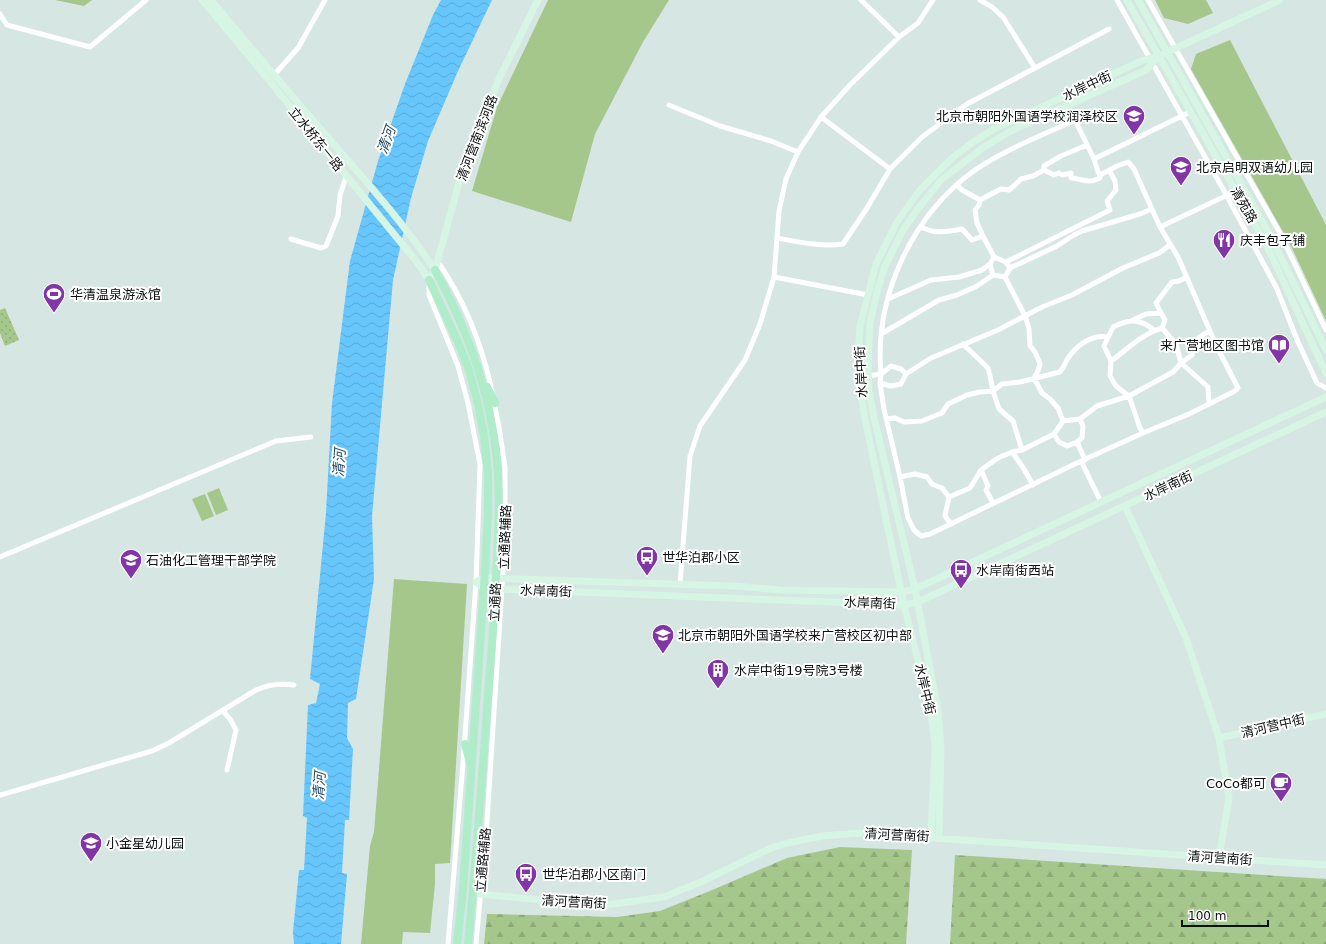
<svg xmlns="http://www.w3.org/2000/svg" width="1326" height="944" font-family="'DejaVu Sans','Noto Sans SC',sans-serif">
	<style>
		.grass { fill: url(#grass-dots) }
		.forest { fill: url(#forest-firs) }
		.park { fill: #a5c78b }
		.water { fill: url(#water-waves) }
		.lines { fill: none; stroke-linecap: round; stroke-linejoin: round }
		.street { stroke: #fff; stroke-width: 5 }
		.secondary { stroke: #d6f5e4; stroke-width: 7 }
		.primary { stroke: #aeecca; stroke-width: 8 }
		.labels { text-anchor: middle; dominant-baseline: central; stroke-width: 4; stroke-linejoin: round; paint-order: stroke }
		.street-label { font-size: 13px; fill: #0b1110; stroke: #fff }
		.poi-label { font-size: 13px; fill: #0b1110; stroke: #fff; text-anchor: start }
		.water-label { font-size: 14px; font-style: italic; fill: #234b61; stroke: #fff }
	</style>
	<defs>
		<pattern id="grass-dots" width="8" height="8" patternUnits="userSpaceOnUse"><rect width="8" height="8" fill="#a5c78b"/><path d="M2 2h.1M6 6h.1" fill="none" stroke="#8daa77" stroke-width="1.8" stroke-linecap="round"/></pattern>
		<pattern id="forest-firs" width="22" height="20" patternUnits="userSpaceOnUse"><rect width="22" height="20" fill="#a5c78b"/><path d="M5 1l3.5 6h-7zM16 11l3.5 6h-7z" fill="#8daa77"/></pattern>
		<pattern id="water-waves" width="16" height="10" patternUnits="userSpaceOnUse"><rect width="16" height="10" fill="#67c7fc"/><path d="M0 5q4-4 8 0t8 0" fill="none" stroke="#58aad7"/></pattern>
	</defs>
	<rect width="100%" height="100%" fill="#d5e6e3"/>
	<path class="grass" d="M5 308 19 340 5 346 0 333V310Z"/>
	<path class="forest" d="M840 847 912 850 906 944H484L487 914 617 917 660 911 710 891 787 858Z
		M955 855 1326 879V944H950Z"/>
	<path class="park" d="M55 0H92L84 6Z
		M548 0H669L643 42 595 134 571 222 472 191 497 107Z
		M1155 0H1206L1213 13 1188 24 1164 18Z
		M1230 40 1326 225V321L1291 246 1191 69 1196 54Z
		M219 488 228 510 216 515 207 493Z
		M205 494 214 516 202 521 192 499Z
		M394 579 467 584 450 863 435 864V884L430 933 403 932 402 944H361L370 846 374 832Z"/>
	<path class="water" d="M441 0H492L458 71 428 141 411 198 393 280 372 516 374 579 356 699 348 703 347 738 353 749 349 820H345L342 873 347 874 341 944H294L293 932 299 870H304L307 818 303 816 308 705 316 703 320 684 310 679 326 513 332 403 350 261 378 161 405 84 433 15Z"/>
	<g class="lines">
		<path class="street" d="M861 0 899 37
			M980 0 992 7 1003 17 1035 68
			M1117 0 1223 189 1268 272 1277 289 1298 342 1317 383 1326 388
			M1148 0 1281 235 1326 330
			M0 14 7 25 90 47 146 0
			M274 75 298 48 325 0
			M669 105 720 126 771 141 798 152
			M821 117 890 169
			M1094 159 1098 172 1100 175 1117 166 1128 162 1134 169 1160 227 1178 257 1216 345 1238 388 1235 391 1189 414 1143 433 1081 461 1101 502
			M1044 170V166L1061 156 1087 145
			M957 185 962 190 980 200
			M1160 227 1236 191
			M983 236 977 223 975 210 979 205 980 200 1001 189 1009 190 1015 185 1021 179 1033 176 1044 170 1054 175 1059 173 1062 175 1071 173V178C1084 179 1088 184 1100 178V175
			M777 238C799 242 821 247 843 244L867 208 890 169 922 137 967 104 1109 29
			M291 239 321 248 326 246 338 216 340 195 346 177
			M1170 245 1159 253 1123 268 1072 295 1042 307 998 330 931 358 906 374 901 369 891 366 881 374C874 297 912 215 975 170 1006 149 1041 136 1075 120L1094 159 1190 112
			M994 257 1006 262 1010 268 1005 277 1025 316 1029 328 1030 346 1035 352 1040 364 1038 371 1034 378 1042 393 1050 399 1058 408 1063 421 1080 419 1083 426 1082 438 1077 442 1085 460
			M438 262C465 301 482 345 492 391
			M1006 262 1110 210 1107 201 1116 190 1115 181 1109 170
			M990 264 993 275 1005 277
			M1010 268 1057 246 1074 235 1082 231 1140 214 1152 209
			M774 277 868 295
			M429 283V295L458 366 468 403 480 464 476 582 463 763 448 944
			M888 299 931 280 959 277 982 270 990 264 994 257 983 236 972 240 962 229C952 231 942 233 932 231 928 230 924 228 920 227
			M1161 313 1165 320 1162 328
			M1133 320 1146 314 1161 313 1156 303 1172 282 1179 281 1187 277
			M881 334 939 300 957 295 977 286 993 275
			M963 344 988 368 990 376 993 391 999 409 1013 421 1022 450
			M1111 361 1104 346 1113 327C1129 319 1139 318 1154 330
			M868 376 881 374 880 383 884 409 900 477 908 518 914 530 921 536 930 534 1081 461
			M880 383 891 386 901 384 906 374
			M886 419 895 418 904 422 922 421 942 413 948 404 967 395 980 392 993 391 1002 384 1020 382 1060 372C1064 367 1065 363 1068 358 1077 345 1092 334 1108 337
			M1080 419 1097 406 1129 396 1173 372 1181 363 1192 355C1194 340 1196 338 1210 331
			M1063 421 1054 434 1059 442 1067 446 1077 442
			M1143 433 1140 428 1129 396 1116 386 1110 376 1111 361C1128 349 1141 334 1162 328L1176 344 1181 363 1208 387 1209 403
			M1012 452 1024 469 1033 485
			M981 470 988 486 986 490 993 503
			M900 477 915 474 927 477 932 484 942 488 949 497 945 516 951 524
			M949 497 970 488 981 470 998 458 1012 452 1022 450 1054 434
			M0 557 276 441 311 437
			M680 584 690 456 700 426 745 360 760 324 774 277 779 211 786 179 798 152 821 117 850 85 899 37 918 23 933 0
			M223 711 230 719 236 730 227 770
			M0 795 152 751 169 743 256 690C269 684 280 683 294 685
			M476 944 487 822 505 539V468L500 433 494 401"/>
		<path class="secondary" d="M202 0C275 86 345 175 417 262L429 280 435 270 460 179 499 79 538 0
			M211 0C249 45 286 90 325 134 363 178 403 222 435 270
			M1127 0 1267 246 1326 373
			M1138 0 1272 239 1326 350
			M1326 397 915 589 902 592 781 590 734 586 485 578 476 582 484 588 503 589 904 605 918 602 1326 412
			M1125 506 1186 638 1219 738 1229 798 1219 857
			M1219 738 1326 714
			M931 837 935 746 931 712 904 605 864 414 859 383 858 358 860 326 876 264 897 222 919 191 951 159 973 142 994 129 1141 61 1159 56 1280 0
			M939 838 941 747 938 711 915 589 874 418 869 391 868 366 870 322 877 292 885 266 903 230 917 210 941 180 984 147 1009 132 1037 119 1146 70 1159 56
			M480 894 598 906 664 897 703 881 771 848 788 843 822 836 860 833 1326 865"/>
		<path class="primary" d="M435 270C463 321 484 375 493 432 501 474 499 516 497 559 495 605 492 651 488 697 482 779 476 862 468 944
			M429 280 458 342 469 370 478 404 484 436 488 474V513L484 588 463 889 457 944
			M487 387 495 403
			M465 744 470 763"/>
	</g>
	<defs>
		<g id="school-pin" transform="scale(1.15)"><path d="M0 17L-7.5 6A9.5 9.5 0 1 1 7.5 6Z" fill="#8135a6" stroke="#fff"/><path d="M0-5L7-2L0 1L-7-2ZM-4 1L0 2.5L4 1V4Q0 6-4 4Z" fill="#fff"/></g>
		<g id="restaurant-pin" transform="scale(1.15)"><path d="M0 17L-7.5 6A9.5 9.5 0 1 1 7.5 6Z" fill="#8135a6" stroke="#fff"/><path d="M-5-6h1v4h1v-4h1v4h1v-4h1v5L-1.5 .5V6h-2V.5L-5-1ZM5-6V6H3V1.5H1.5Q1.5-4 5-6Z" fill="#fff"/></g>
		<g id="stadium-pin" transform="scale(1.15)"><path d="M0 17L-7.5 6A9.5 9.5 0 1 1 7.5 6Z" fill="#8135a6" stroke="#fff"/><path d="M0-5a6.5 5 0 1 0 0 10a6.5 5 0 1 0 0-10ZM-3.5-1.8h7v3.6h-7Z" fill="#fff"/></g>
		<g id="library-pin" transform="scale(1.15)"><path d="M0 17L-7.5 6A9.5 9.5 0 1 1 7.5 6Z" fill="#8135a6" stroke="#fff"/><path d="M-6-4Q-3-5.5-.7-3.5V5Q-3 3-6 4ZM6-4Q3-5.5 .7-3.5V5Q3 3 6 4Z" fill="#fff"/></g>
		<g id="bus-pin" transform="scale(1.15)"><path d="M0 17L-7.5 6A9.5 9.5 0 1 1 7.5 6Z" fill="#8135a6" stroke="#fff"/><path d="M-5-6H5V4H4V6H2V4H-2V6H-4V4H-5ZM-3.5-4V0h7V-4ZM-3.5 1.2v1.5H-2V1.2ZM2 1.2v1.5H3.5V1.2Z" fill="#fff"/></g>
		<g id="university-pin" transform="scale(1.15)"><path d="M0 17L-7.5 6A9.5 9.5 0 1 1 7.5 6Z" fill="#8135a6" stroke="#fff"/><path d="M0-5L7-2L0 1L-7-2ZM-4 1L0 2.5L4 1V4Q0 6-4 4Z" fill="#fff"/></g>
		<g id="building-pin" transform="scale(1.15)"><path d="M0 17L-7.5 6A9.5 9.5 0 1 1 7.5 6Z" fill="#8135a6" stroke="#fff"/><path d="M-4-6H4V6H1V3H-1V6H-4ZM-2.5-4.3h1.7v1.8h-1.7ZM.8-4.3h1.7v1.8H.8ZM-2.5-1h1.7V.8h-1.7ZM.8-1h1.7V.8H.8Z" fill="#fff"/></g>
		<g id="cafe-pin" transform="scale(1.15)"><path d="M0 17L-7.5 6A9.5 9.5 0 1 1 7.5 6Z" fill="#8135a6" stroke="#fff"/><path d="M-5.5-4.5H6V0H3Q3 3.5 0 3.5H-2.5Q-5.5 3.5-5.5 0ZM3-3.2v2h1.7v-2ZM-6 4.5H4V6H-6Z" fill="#fff"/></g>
	</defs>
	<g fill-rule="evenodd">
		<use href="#school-pin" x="1134" y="116"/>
		<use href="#school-pin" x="1181" y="167"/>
		<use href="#restaurant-pin" x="1224" y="240"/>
		<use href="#stadium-pin" x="54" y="294"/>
		<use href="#library-pin" x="1279" y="345"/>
		<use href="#bus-pin" x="647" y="557"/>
		<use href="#university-pin" x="131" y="560"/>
		<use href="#bus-pin" x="961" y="570"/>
		<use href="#school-pin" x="663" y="635"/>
		<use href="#building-pin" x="718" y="670"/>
		<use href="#cafe-pin" x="1281" y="783"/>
		<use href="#school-pin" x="91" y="843"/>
		<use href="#bus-pin" x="526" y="874"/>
	</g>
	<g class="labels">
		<g class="street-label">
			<text transform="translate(1087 86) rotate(-25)">水岸中街</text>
			<text transform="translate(477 138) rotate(-69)">清河营南滨河路</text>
			<text transform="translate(316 139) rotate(51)">立水桥东一路</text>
			<text transform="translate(1244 205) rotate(60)">清苑路</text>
			<text transform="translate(861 372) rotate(-93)">水岸中街</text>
			<text transform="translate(1168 486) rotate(-25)">水岸南街</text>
			<text transform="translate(505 537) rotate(-88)">立通路辅路</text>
			<text transform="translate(546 591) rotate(2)">水岸南街</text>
			<text transform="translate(495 602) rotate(-87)">立通路</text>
			<text transform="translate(870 603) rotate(2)">水岸南街</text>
			<text transform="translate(925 689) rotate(77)">水岸中街</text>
			<text transform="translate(1273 726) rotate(-13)">清河营中街</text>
			<text transform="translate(897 835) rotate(3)">清河营南街</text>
			<text transform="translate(1220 858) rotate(4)">清河营南街</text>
			<text transform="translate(483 860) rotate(-85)">立通路辅路</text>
			<text transform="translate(574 902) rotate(3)">清河营南街</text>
		</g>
		<g class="poi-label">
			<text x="1118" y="116" text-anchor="end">北京市朝阳外国语学校润泽校区</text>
			<text x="1196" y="167">北京启明双语幼儿园</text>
			<text x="1240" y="240">庆丰包子铺</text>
			<text x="70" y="294">华清温泉游泳馆</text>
			<text x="1264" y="345" text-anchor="end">来广营地区图书馆</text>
			<text x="662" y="557">世华泊郡小区</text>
			<text x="146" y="560">石油化工管理干部学院</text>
			<text x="976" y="570">水岸南街西站</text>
			<text x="678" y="635">北京市朝阳外国语学校来广营校区初中部</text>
			<text x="734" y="670">水岸中街19号院3号楼</text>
			<text x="1266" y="783" text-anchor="end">CoCo都可</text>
			<text x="106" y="843">小金星幼儿园</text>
			<text x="542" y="874">世华泊郡小区南门</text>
		</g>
		<g class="water-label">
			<text transform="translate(386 140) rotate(-70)">清河</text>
			<text transform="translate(339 463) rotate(-86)">清河</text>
			<text transform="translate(319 786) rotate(-86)">清河</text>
		</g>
	</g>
	<path d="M1182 920v6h86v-6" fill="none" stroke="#0b1110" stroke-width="2"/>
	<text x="1188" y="920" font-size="12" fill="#0b1110" stroke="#ffffff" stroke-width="3" paint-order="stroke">100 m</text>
</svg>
